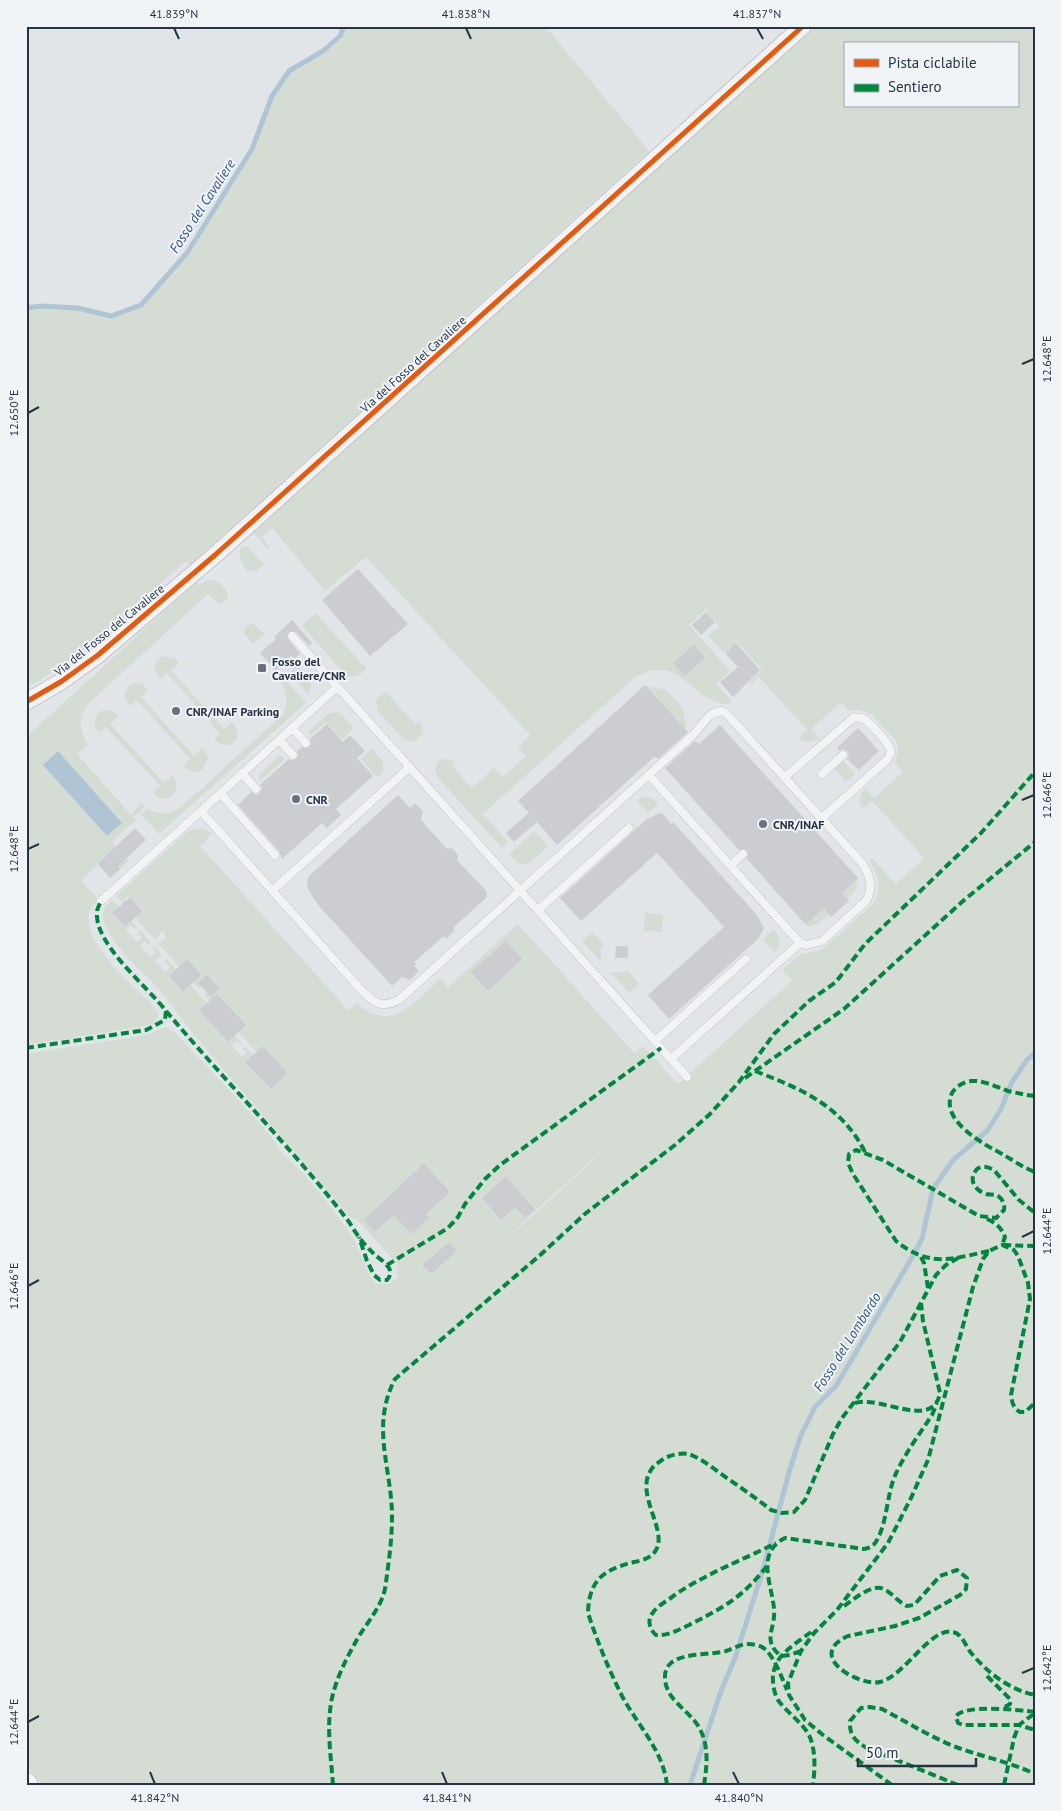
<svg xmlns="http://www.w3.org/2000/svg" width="1061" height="1811" font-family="'PT Sans',sans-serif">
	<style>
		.green { fill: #d4dcd3; fill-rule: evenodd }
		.water { fill: #afc5d5 }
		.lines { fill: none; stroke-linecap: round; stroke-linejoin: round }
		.stream { stroke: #afc5d5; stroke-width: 5 }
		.building { fill: #cbcdd0 }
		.lane-casing { stroke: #c0c3c6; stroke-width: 9 }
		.street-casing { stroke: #c0c3c6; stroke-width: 18 }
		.secondary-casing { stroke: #c0c3c6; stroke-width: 24 }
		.lane { stroke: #f2f3f4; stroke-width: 8 }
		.street { stroke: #f2f3f4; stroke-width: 16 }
		.secondary { stroke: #f6f6f7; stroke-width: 22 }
		.quiet { stroke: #00873e; stroke-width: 4; stroke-dasharray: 8 4; stroke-linecap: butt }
		.cycleway-casing { stroke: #f0f4f7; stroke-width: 8 }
		.cycleway { stroke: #e8590c; stroke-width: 5 }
		.ticks { fill: none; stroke: #273443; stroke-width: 2 }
		.poi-dot { fill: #68727d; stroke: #f0f4f7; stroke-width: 2 }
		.labels { text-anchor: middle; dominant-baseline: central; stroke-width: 4; stroke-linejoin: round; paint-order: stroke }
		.street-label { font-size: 12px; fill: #273443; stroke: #f0f4f7 }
		.poi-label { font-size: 12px; font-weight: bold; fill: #273443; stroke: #f0f4f7; text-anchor: start }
		.water-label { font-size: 14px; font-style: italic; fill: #2f577a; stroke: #f0f4f7 }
		.neatline { fill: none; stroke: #273443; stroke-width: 2 }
		.ticks-label { font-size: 12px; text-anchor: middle; fill: #273443 }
	</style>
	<rect width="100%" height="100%" fill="#e2e5e8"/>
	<path class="green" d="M344 26H545L649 151 190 565 186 561C134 606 86 656 26 688V308L41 306 78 308 111 316 141 305 187 253 252 149 272 96 289 71 323 51 340 36Z
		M816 26H1035V1785H44L26 1767V1054L147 1035 165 1027 173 1031 234 1095 268 1133 283 1154 301 1171 327 1202 353 1237 369 1274 375 1283C385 1285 390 1285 398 1277L397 1264 356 1218 352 1219C301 1160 251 1102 201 1043 187 1027 175 1009 161 992 143 970 117 952 106 926 100 914 103 908 112 900L123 911 112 914 123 925 128 921 125 914 137 927 135 929 131 925 126 930 137 942 142 937 137 932 140 930 151 943 149 945 145 941 140 945 150 957 156 952 152 948 154 946 163 956 161 957 160 956 155 960 165 972 170 967 164 961 166 959 182 976 176 974 171 979 183 992 186 980 212 1009 217 1030 227 1042 229 1028 242 1043 240 1045 236 1041 232 1046 242 1057 247 1053 243 1049 245 1047 263 1066 261 1069 250 1057 245 1061 270 1089 288 1073 263 1046 259 1050 267 1064 231 1024V1010L221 998 220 1012 204 995 207 992 212 997 220 989 207 975 199 983 202 987 199 989 158 943 166 938 164 932H161L155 940 129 911 137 915 142 910 129 896 124 900 129 906 127 908 116 896 187 832C197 827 204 827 212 834L200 846 348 1010 357 1003C390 1035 415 1002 440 979L448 987 518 924 634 1053 643 1046 678 1084 792 981 782 970 801 954 821 950 826 946 872 905C882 891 880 874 869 861L872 858 896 884 924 858 872 801 863 809C858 802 858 794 866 789L874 798 903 772 895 763 898 753 897 742 872 715 859 710 849 711 841 702 811 729 819 738C812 743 806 744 799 738L807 730 759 677 751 684 749 682 762 669 737 642 724 653 708 636 719 626 705 610 689 625 730 671 716 684 732 701 728 704C687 702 683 650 634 678L483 814 508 842 502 848 437 777 435 768 440 760C446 758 450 758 455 762L452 766 472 788 494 768 503 777 526 756 518 747 530 735 366 557 325 591 272 528 262 537 270 548 268 549 252 531 619 201ZM845 44H1017V106H845ZM626 1130H627L476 1267 543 1204ZM424 1163 450 1192 435 1205 409 1177ZM506 1176 535 1210 525 1218 515 1207 501 1220 482 1198ZM401 1186 429 1217 411 1234ZM379 1207 389 1219 374 1232 364 1220ZM448 1242 457 1251 430 1274 422 1265Z
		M242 546 244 548 247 546 264 565 256 572 248 571C241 563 237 556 242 546Z
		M211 580C219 581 224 586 228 594L227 600 219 604 208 594 86 706C78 720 79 731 88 744L77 754 131 815 141 803 145 807 133 817 136 820 112 842 129 861 120 869 107 855 81 881 98 899C96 902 92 905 91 909 77 940 133 986 153 1005L158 1013V1017L154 1023 145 1026 26 1045V737L196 582 198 584Z
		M315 613 367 669C360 675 354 679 346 675L302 626Z
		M252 623 265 634 253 644 244 633 245 627Z
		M164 656 176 659 179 663 171 670 224 729 232 722C247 737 227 755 214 739L220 733 167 673 160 679C152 671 154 661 164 656Z
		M297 666C305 674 316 682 308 694L289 673Z
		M276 670 306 703 159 834 141 815 147 809C159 815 169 815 180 808L283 714C290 697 285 686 273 672Z
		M134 683 142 684 148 689 141 697 194 756 202 748 205 751 208 759 202 770C195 773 189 772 184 766L190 759 137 700 130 706C122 698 124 688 134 683Z
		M646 686 666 690 683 708 686 727 685 729Z
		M386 692 415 724 419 721 423 730 422 734 415 742 404 740 378 711 376 701 378 697Z
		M104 710 112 711 118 716 110 724 164 783 172 776C186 790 166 808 153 793L160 786 106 727 99 733 95 727V718L100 712Z
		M336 712 341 714 354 728 342 739 326 722 311 735 308 732 328 714Z
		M372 748 383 762V772L377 777 360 759Z
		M280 755 285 759 260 781 258 776Z
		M843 761 855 774 846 781 834 769Z
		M644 797 651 798 659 803 648 813 636 800Z
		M534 831 548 846C533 860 526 874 509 855Z
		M858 878 855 891 847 899 842 893Z
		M824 908 829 914 818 924 809 927 806 925Z
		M645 913 663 914 662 932 644 931Z
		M774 929 778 935 780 944 775 953 763 939Z
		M592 932 604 945 601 947V962L582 941Z
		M627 970 639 984 629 993 610 972 623 973Z"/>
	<path class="water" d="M58 751 122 823 107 836 43 765Z"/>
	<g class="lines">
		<path class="stream" d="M26 308 41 306 78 308 111 316 141 305 187 253 252 149 272 96 289 71 323 51 340 36 344 26
			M690 1785 721 1691 735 1658 762 1573 790 1469 801 1435 815 1407 836 1386 914 1254 922 1239 933 1189 953 1160 987 1131 1001 1109 1012 1082 1027 1060 1035 1053"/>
	</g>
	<path class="building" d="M358 569 408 624 370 656 322 600Z
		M706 612 715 622 701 635 692 625Z
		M292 620 312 643 309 646 296 632H289L287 635 288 639 300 654 294 659 291 656 276 670 260 653 276 639 274 637Z
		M736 643 760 670 733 697 720 682 738 667 725 653Z
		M694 645 705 658 684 676 673 663Z
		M645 685 688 732 658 759 655 756 557 845 537 822 514 842 506 833 529 813 518 801Z
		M327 724 343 742 350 735 365 751 357 758 373 776 336 809 341 815 327 828 322 823 282 859 279 851 238 805 251 792 257 795 260 793 262 788 260 785 289 759 292 760 296 759 298 756 297 751 302 747 305 748 309 747 311 744 310 739Z
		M720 725 858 878 842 893 849 901 831 917 824 908 806 925 746 858 748 855 747 851 744 849 739 850 665 768 695 741 699 744Z
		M858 728 879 751 859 770 847 759 849 754 847 751 842 749 839 751 837 748Z
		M398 795 410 808 415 803 423 811 421 820 447 849 452 848 458 855 457 860 487 892 486 898 454 927V931L447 938 443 937 414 962 416 964 414 966 419 971 410 980 402 977 392 986 318 905 307 887 308 877Z
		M659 813 664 815 671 824 673 822 756 914 764 928 758 939 669 1019 648 995 724 927 657 853 581 921 560 898 647 819Z
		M135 828 146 840 118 866 120 869 110 878 98 864Z
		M130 897 142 911 125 927 112 913Z
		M506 941 522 959 488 991 471 972Z
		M616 946H628V958H615Z
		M187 959 201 975 183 992 169 976Z
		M207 975 220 989 211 997 198 983Z
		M217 994 246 1025 228 1042 199 1010Z
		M263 1046 288 1073 271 1089 245 1062Z
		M424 1163 450 1192 426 1214 429 1218 411 1234 394 1215 374 1232 364 1220Z
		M506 1176 535 1210 525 1218 515 1207 501 1220 482 1198Z
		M449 1242 457 1251 431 1274 422 1265Z"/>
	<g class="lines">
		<g class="lane-casing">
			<path id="lane" d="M292 636 671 1059 800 943
				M337 687 201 811 364 993C377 1005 384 1008 400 999L693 735 709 716 714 713 722 711 727 714 861 862C870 874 874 887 866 901L822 941 807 945 800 943 649 775
				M292 728 306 743
				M279 740 293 755
				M242 773 256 789
				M822 774 843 755
				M785 777 853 718C857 717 858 717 861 718 869 720 890 744 891 752L887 760 822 818
				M220 793 275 855
				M731 865 743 854
				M273 890 410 767
				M101 901 201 811
				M538 910 629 828
				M655 1041 746 959
				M671 1059 687 1077"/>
		</g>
		<g class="street-casing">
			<path id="street" d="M26 702 62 681 98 655 215 555 803 26"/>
		</g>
		<g class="secondary-casing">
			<path id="secondary" d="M26 1784 27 1785"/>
		</g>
		<use href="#lane" class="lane"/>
		<use href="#street" class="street"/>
		<use href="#secondary" class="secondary"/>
		<path class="quiet" d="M166 1011C225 1081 290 1146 346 1218 351 1224 354 1231 359 1237 363 1243 369 1249 374 1254 382 1261 397 1269 387 1280H380L374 1275 367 1261 359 1237
			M26 1048 146 1030 165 1020 166 1011C147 986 94 944 97 912 97 908 100 904 101 901
			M755 1071C801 1089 841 1105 865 1152
			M745 1078 844 1009 963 901 1035 842
			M1035 1096C1025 1095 1017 1093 1008 1091 996 1087 984 1080 971 1081 964 1082 956 1086 952 1093 939 1121 985 1145 1004 1155 1014 1161 1024 1168 1035 1172
			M987 1219C996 1223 1001 1227 1005 1237L1002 1245 1035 1246
			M989 1251C951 1259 930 1268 896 1241L853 1174 848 1163 849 1154 856 1150 883 1160 979 1216 996 1218 1004 1210C1005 1205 1003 1199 998 1196 995 1194 990 1195 986 1194 974 1190 968 1179 977 1169 983 1165 988 1167 994 1170L1019 1200 1035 1213
			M921 1257 924 1263 928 1288
			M387 1265 448 1228 458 1217 465 1204 485 1179 500 1165 661 1048
			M855 1403C881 1395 933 1431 940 1393L923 1321 921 1303
			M767 1566C742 1598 724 1607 689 1625 678 1630 668 1636 656 1635 650 1630 647 1621 652 1614 656 1607 665 1602 672 1597 704 1574 741 1561 776 1543
			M844 1606C853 1600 872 1583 884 1589 892 1593 898 1602 907 1606L914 1605 940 1576 957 1570 967 1578 966 1589 960 1595 919 1618 895 1626 848 1636C804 1656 860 1687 880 1682 904 1677 931 1626 953 1632 963 1634 966 1648 972 1654 988 1673 1010 1690 1035 1695
			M811 1632C794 1645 771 1657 773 1681 773 1687 775 1695 778 1700 787 1713 801 1721 809 1735 816 1750 815 1769 813 1785
			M801 1651 790 1655 781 1656C761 1640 776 1629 774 1609 772 1584 755 1553 785 1538L864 1549C871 1548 875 1545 878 1538 887 1520 887 1497 894 1478 903 1456 919 1435 932 1415L937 1403
			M987 1676 1011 1700 1010 1704 1003 1708
			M1035 1712C1019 1710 965 1704 956 1716L958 1723 963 1725H1019L1035 1730
			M333 1785C331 1756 326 1726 332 1698 336 1680 345 1661 354 1645 365 1623 384 1607 386 1582 389 1561 392 1538 392 1517 392 1468 370 1427 395 1379L538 1257 586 1213 675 1145 710 1114 739 1082 774 1034 809 1001 836 982 865 944 981 833 1035 772
			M667 1785C663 1750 638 1726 622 1696 609 1670 597 1641 588 1613 589 1582 601 1571 630 1563 638 1561 648 1560 654 1553 672 1532 630 1492 654 1466 659 1462 664 1458 670 1456 675 1454 683 1453 689 1454 702 1459 713 1468 724 1476 740 1487 756 1498 771 1510L782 1513 794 1512 805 1500 833 1434 842 1418 900 1342 936 1275 946 1265 958 1258
			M704 1785C707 1766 709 1747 700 1729 690 1710 664 1700 665 1676 665 1672 667 1666 671 1663 682 1653 711 1655 726 1651 733 1649 740 1644 748 1644 752 1644 758 1645 762 1647 773 1653 782 1678 787 1690
			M892 1785 823 1735 805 1720 789 1695 788 1683 801 1651 814 1633 837 1610 888 1543 911 1498 928 1460 973 1287 983 1259 989 1251 1002 1245 1014 1250 1018 1256 1028 1283 1030 1299 1011 1395C1012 1402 1013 1408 1020 1412H1025L1035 1403
			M958 1785 867 1748C855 1741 849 1735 850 1721L861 1708 870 1707 882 1709C905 1721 927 1735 951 1745 978 1756 1008 1761 1035 1774
			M1004 1785 1014 1738 1019 1725 1035 1713"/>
		<g class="cycleway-casing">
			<path id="cycleway" d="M26 702 62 681 98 655 215 555 803 26"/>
		</g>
		<use href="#cycleway" class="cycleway"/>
	</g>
	<path class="ticks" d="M174 28 179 39M466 28 471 39M757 28 763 39M1022 364 1034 359M28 413 39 407M1022 800 1034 795M28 849 39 844M1022 1237 1034 1231M28 1286 39 1280M1022 1673 1034 1668M28 1722 39 1716M150 1772 155 1784M442 1772 447 1784M733 1772 739 1784"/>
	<g class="poi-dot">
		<rect x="257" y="663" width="10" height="10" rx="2.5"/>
		<circle cx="176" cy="711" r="5"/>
		<circle cx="296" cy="799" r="5"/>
		<circle cx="763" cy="824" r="5"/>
	</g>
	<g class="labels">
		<g class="street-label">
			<text transform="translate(413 364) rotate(-42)">Via del Fosso del Cavaliere</text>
			<text transform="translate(109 630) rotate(-39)">Via del Fosso del Cavaliere</text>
		</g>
		<g class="poi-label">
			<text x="272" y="661">Fosso del<tspan x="272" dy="14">Cavaliere/CNR</tspan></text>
			<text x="186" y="711">CNR/INAF Parking</text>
			<text x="306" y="799">CNR</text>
			<text x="773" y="824">CNR/INAF</text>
		</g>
		<g class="water-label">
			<text transform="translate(202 206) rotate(-57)">Fosso del Cavaliere</text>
			<text transform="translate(847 1342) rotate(-58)">Fosso del Lombardo</text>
		</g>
	</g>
	<rect width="1061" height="1811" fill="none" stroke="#f0f4f7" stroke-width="55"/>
	<rect x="844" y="42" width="175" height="65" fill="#f0f4f7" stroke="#a0a7af"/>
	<rect x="854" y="59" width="25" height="8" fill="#e8590c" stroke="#a0a7af"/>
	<text x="888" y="68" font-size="15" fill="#273443">Pista ciclabile</text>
	<rect x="854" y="84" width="25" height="8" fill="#00873e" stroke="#a0a7af"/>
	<text x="888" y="92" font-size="15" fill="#273443">Sentiero</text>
	<path d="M858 1758v8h118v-8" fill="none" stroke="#273443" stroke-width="2.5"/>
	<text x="866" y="1758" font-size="15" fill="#273443" stroke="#f0f4f7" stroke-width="4" paint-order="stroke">50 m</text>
	<rect x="28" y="28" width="1006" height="1756" class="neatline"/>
	<g class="ticks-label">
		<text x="174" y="18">41.839°N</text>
		<text x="466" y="18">41.838°N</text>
		<text x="757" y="18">41.837°N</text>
		<text transform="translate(1047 359) rotate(-90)" y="4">12.648°E</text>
		<text transform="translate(14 413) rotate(-90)" y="4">12.650°E</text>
		<text transform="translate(1047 795) rotate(-90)" y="4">12.646°E</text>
		<text transform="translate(14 849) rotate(-90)" y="4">12.648°E</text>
		<text transform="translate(1047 1231) rotate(-90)" y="4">12.644°E</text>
		<text transform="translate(14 1286) rotate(-90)" y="4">12.646°E</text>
		<text transform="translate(1047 1668) rotate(-90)" y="4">12.642°E</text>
		<text transform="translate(14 1722) rotate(-90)" y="4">12.644°E</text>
		<text x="155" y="1802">41.842°N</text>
		<text x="447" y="1802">41.841°N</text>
		<text x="739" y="1802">41.840°N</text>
	</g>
</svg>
